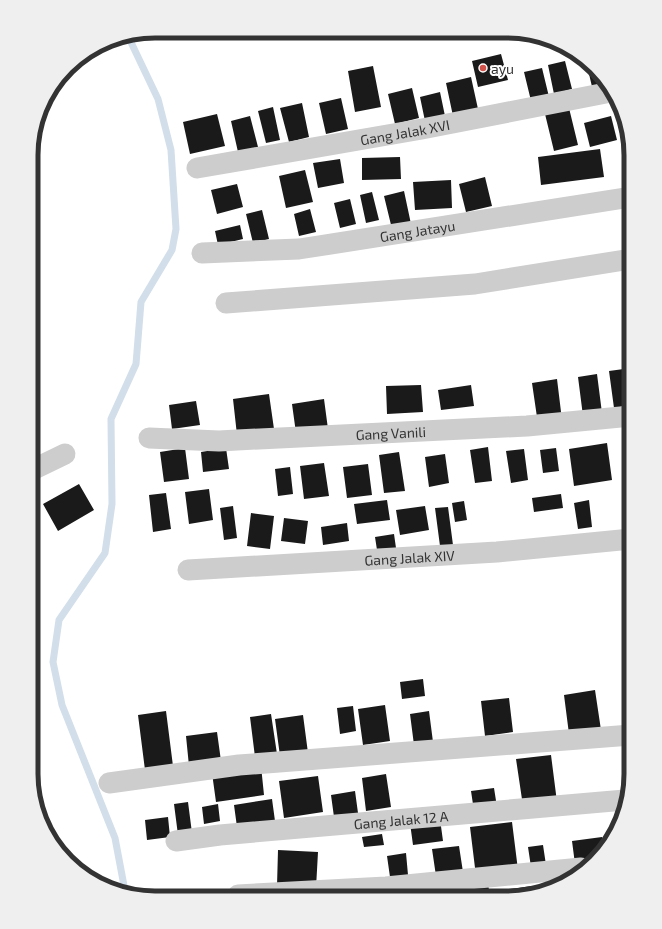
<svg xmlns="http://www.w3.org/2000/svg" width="662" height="929" font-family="'Exo 2',sans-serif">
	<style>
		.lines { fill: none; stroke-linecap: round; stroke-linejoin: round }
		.stream { stroke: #d2deea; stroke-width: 7 }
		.building { fill: #1a1a1a }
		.street { stroke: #cdcdcd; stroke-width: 21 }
		.poi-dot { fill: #d2524c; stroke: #fff; stroke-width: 1.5 }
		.labels { text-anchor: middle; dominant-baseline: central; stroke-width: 4; stroke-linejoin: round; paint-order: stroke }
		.poi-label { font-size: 14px; fill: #333; stroke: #fff; text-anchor: start }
		.street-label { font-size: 14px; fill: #333; stroke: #fff }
		.rim { fill: none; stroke: #333; stroke-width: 5 }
	</style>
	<rect width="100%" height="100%" fill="#fff"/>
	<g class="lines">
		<path class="stream" d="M125 891 115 838 62 705 53 662 59 620 105 553 112 504 111 419 136 364 141 302 172 250 176 229 171 150 158 99 128 36"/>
	</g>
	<path class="building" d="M501 54 508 80 478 87 472 61Z
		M565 61 572 89 554 94 548 65Z
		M586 61 608 88 593 91Z
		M373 66 381 107 355 112 348 71Z
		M542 68 550 101 532 105 524 72Z
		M471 77 478 109 453 116 446 83Z
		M412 88 419 118 395 124 388 94Z
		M440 92 445 116 425 121 420 97Z
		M341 98 348 129 326 134 319 103Z
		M302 103 309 137 289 142 280 108Z
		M273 107 280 140 266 143 258 111Z
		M569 108 578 145 554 151 545 114Z
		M217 114 225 146 190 154 183 122Z
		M616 115H622L627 137 621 138Z
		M250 116 258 147 238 152 231 121Z
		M611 116 617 140 590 147 584 123Z
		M600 149 604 177 541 185 538 157Z
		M400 157 401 179 362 180V158Z
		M340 159 344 183 318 188 313 163Z
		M305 170 313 202 286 208 279 176Z
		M485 177 492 206 466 212 459 184Z
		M451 180 452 208 415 210 413 182Z
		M237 184 243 207 217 214 211 190Z
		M404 191 411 224 392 229 384 196Z
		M372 192 379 220 366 223 360 195Z
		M350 199 356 224 340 228 334 203Z
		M310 209 316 232 299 236 294 214Z
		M262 210 269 239 253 243 246 214Z
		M240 225 243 239 218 245 215 231Z
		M631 368V405L614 408 609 371Z
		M597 374 602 413 583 416 578 377Z
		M557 379 562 420 538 424 532 383Z
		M421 385 423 412 387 414 386 386Z
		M471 385 474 406 441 410 438 390Z
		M269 394 274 429 237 435 233 399Z
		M324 399 328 429 296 433 292 404Z
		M196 401 200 425 172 429 169 405Z
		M626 437H631V465H630Z
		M607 443 612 480 574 486 569 449Z
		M488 447 492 481 475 483 470 450Z
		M185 448 189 479 164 482 160 452Z
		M226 448 229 469 203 472 201 452Z
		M556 448 559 471 543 473 540 450Z
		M524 449 528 480 511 483 506 451Z
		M399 452 405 491 384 493 379 455Z
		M445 454 449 483 429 487 425 457Z
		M324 463 329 496 304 499 300 466Z
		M368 464 372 495 347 498 343 467Z
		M290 467 293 494 278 496 275 469Z
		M79 484 94 510 58 531 43 504Z
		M209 489 213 520 189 524 185 492Z
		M166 493 171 529 153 532 149 495Z
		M561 494 563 508 534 512 532 498Z
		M387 500 390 520 357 524 354 504Z
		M589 500 592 527 578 529 574 503Z
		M464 501 467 520 455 522 452 503Z
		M233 506 237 538 224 540 220 508Z
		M425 506 429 530 400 535 396 510Z
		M448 507 453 545 440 546 435 508Z
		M251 513 274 516 270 549 247 546Z
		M31 518 35 525 31 527Z
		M284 518 308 521 305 544 281 541Z
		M347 523 349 541 323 545 321 527Z
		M394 534 396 548 377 550 375 537Z
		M423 679 425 696 402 699 400 682Z
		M595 690 601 730 569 734 564 695Z
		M509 698 513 732 485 736 481 701Z
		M385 705 390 741 363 745 358 709Z
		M353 706 356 731 340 734 337 708Z
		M166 711 173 766 145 770 138 715Z
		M429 711 433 742 414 745 410 714Z
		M271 714 277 754 255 757 250 717Z
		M303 715 308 753 280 756 275 719Z
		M217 732 221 761 189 766 186 736Z
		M551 755 557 802 523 806 516 759Z
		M261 766 264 795 216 802 212 773Z
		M386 774 391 807 366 811 362 778Z
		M318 776 323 812 284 818 279 781Z
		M631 778V782L625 799 622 780Z
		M494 788 497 807 474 811 471 791Z
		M355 791 358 813 334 817 331 795Z
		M272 799 275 821 237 827 234 805Z
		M188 802 192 833 178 835 174 804Z
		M218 804 220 821 204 824 202 807Z
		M168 817 170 837 147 840 145 820Z
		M440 819 443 841 413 845 410 823Z
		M512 822 518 870 476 876 470 827Z
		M382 834 384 845 364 847 362 837Z
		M602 837 604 848 588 862 575 864 572 841Z
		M543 845 546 865 531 867 528 847Z
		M459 846 463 872 436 876 432 849Z
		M278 850 318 852 316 888 277 886Z
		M406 853 408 875 390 877 387 856Z
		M572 876 562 885H561L560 878Z
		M488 883 490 898H442L441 889Z
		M532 886 533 892 504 898 503 890Z"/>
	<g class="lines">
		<g class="street">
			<path id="s1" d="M197 168 422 129 611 92"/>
			<path id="s2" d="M202 253 299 249 631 197"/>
			<path d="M226 303 475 284 631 259"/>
			<path id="s3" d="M149 438 219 441 237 440 527 426 631 416"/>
			<path d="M32 470 65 454"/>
			<path id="s4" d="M188 570 497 552 631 539"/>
			<path d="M109 783 239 765 631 735"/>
			<path id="s5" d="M176 841 220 835 625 800"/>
			<path d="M238 895 386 887 581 868"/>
		</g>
	</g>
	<circle class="poi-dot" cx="483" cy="68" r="4"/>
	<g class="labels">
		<g class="poi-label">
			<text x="491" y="68">ayu</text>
		</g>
		<g class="street-label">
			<text stroke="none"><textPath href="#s1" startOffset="211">Gang Jalak XVI</textPath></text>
			<text stroke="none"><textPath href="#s2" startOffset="217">Gang Jatayu</textPath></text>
			<text stroke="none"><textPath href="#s3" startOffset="242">Gang Vanili</textPath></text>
			<text stroke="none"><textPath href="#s4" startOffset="222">Gang Jalak XIV</textPath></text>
			<text stroke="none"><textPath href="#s5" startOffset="226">Gang Jalak 12 A</textPath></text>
		</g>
	</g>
	<path d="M0 0H662V929H0ZM155 38H507A117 117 0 0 1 624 155V774A117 117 0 0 1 507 891H155A117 117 0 0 1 38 774V155A117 117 0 0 1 155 38Z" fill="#efefef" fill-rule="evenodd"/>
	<path class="rim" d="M155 38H507A117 117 0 0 1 624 155V774A117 117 0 0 1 507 891H155A117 117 0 0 1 38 774V155A117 117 0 0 1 155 38Z"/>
</svg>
